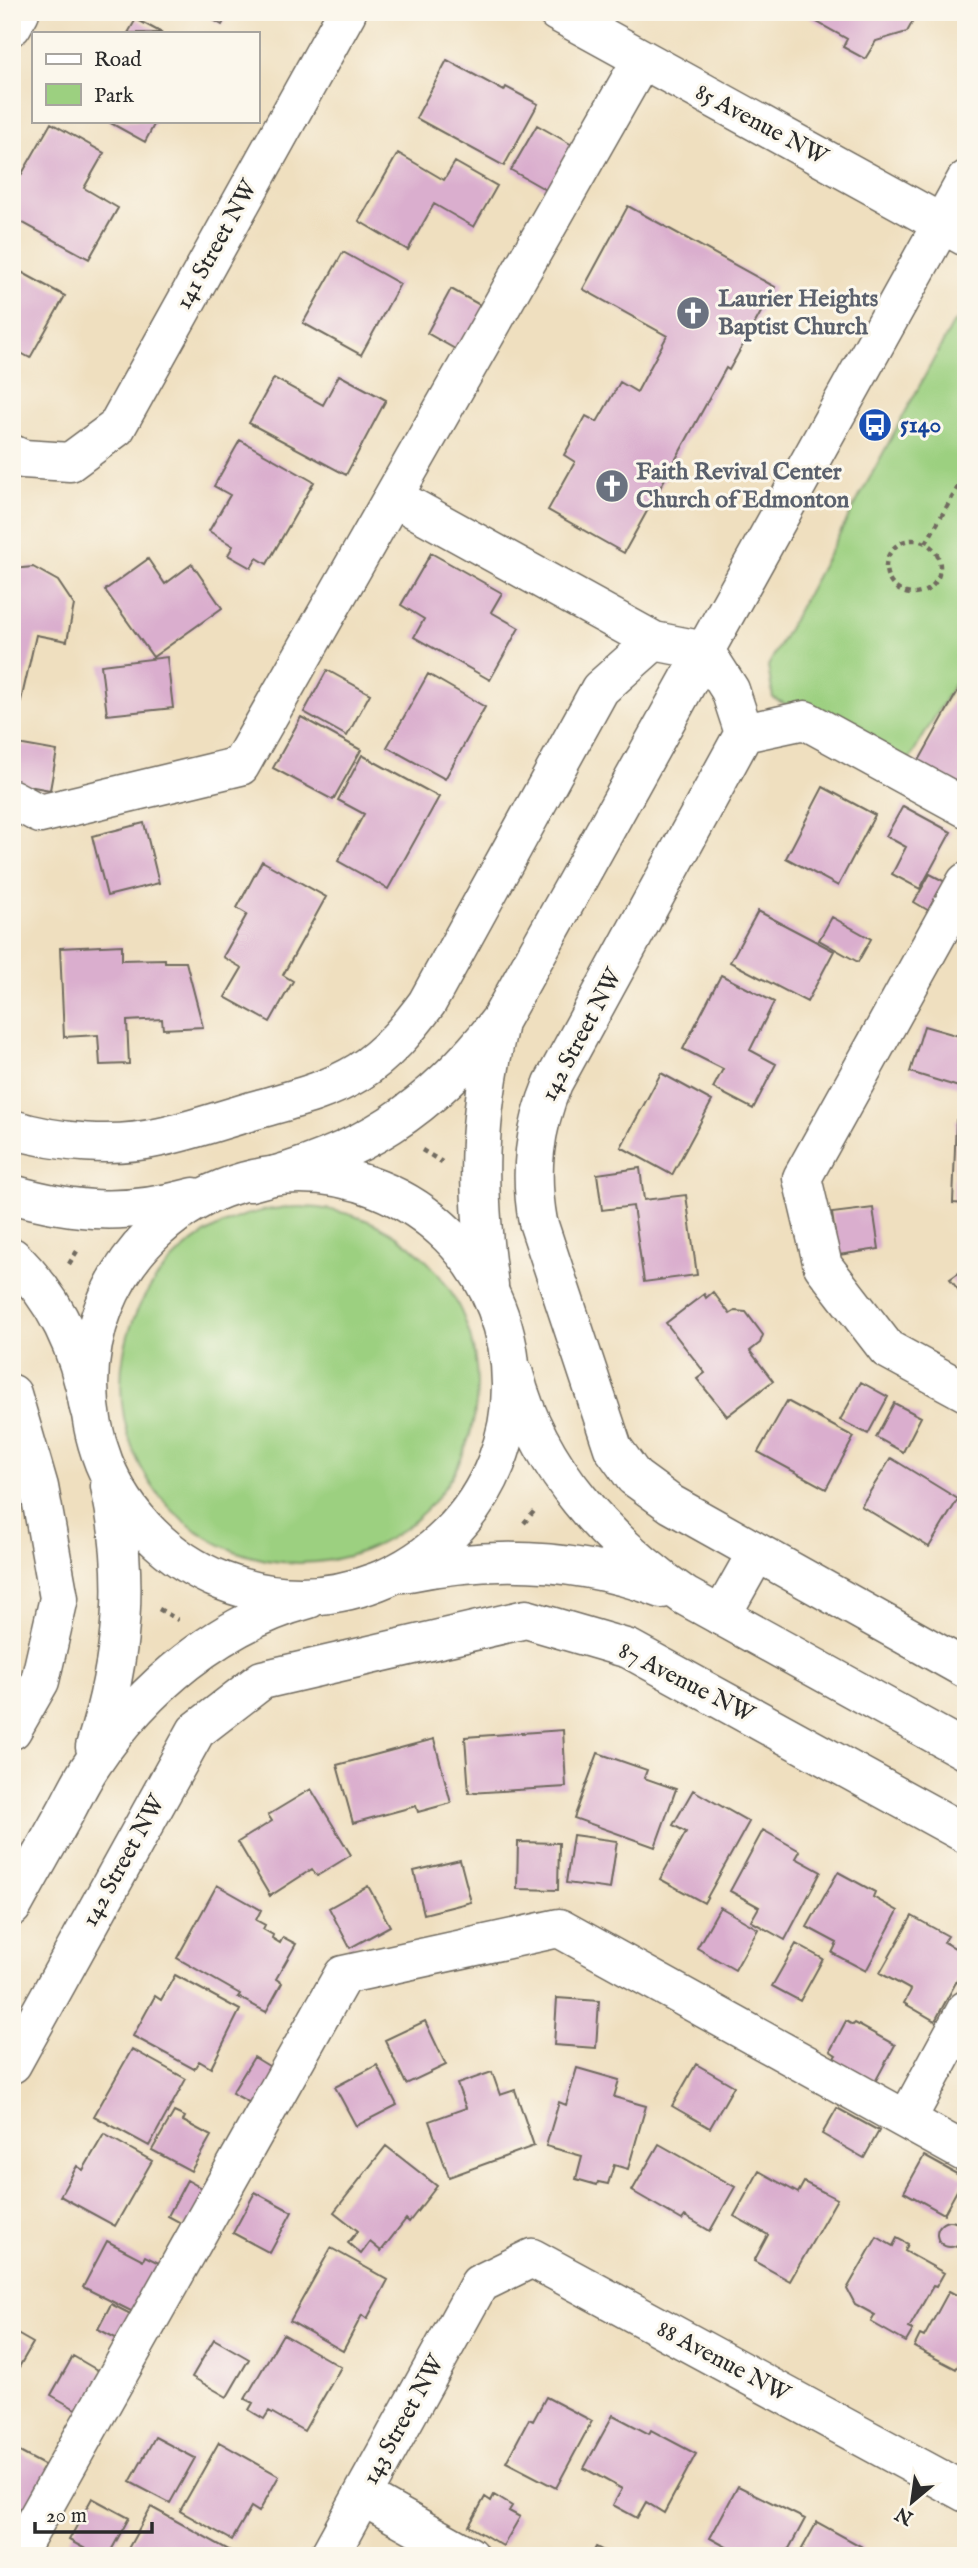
<svg xmlns="http://www.w3.org/2000/svg" width="978" height="2568" font-family="'IM FELL English',serif">
	<style>
		.green { fill: #9cd080; stroke: #647e56; stroke-width: 2 }
		.building { fill: #daaece }
		.lines { fill: none; stroke-linecap: round; stroke-linejoin: round }
		.minor-casing { stroke: #706a5f; stroke-width: 41 }
		.major-casing { stroke: #706a5f; stroke-width: 41 }
		.path { stroke: #706a5f; stroke-width: 4.5; stroke-dasharray: 5 5; stroke-linecap: butt }
		.minor { stroke: #fff; stroke-width: 38 }
		.major { stroke: #fff; stroke-width: 38 }
		.labels { text-anchor: middle; dominant-baseline: central; stroke-width: 6; stroke-linejoin: round; paint-order: stroke }
		.street-label { font-size: 24px; fill: #2b2b2b; stroke: #fbf7ec }
		.worship-label { font-size: 24px; font-weight: bold; fill: #5b616d; stroke: #fbf7ec; text-anchor: start }
		.transit-label { font-size: 24px; font-weight: bold; fill: #164399; stroke: #fbf7ec; text-anchor: start }
	</style>
	<rect width="100%" height="100%" fill="#fbf7ec"/>
	<filter id="ink" filterUnits="userSpaceOnUse"><feTurbulence type="fractalNoise" baseFrequency=".0143" numOctaves="2"/><feDisplacementMap in="SourceGraphic" scale="14" xChannelSelector="R" yChannelSelector="G"/><feConvolveMatrix kernelMatrix="1 2 1 2 8 2 1 2 1" color-interpolation-filters="sRGB"/></filter>
	<filter id="wash" filterUnits="userSpaceOnUse"><feTurbulence type="fractalNoise" baseFrequency=".00686" numOctaves="4" result="noise"/><feDisplacementMap in="SourceGraphic" scale="28" xChannelSelector="R" yChannelSelector="G"/><feGaussianBlur stdDeviation="1.57" result="paint"/><feColorMatrix in="noise" values="0 0 0 0 0 0 0 0 0 0 0 0 0 0 0 0 0 1.4 0 .05"/><feComposite in="paint" operator="in"/></filter>
	<g filter="url(#wash)">
		<rect width="100%" height="100%" fill="#efdfbf"/>
		<path class="green" d="M966 318V664L907 764 773 698 768 666 954 322Z
			M121 1385a178 178 0 1 1 356 0a178 178 0 1 1-356 0Z"/>
		<g id="blocks">
			<path class="building" d="M199 12H229L222 25Z
				M799 12H918L907 32 876 41 865 59 843 47 847 39Z
				M136 19 162 33H128Z
				M447 60 504 91 506 87 538 104 504 166 416 118Z
				M107 121H156L145 142Z
				M51 123 104 153 84 188 118 208 89 259 12 217V191Z
				M537 125 574 146 548 191 511 170Z
				M398 153 444 180 455 162 497 186 474 227 434 204 408 250 359 221Z
				M628 206 775 287 729 370 726 368 624 553 548 510 575 462 564 455 586 416 597 422 620 382 637 392 667 336 583 289Z
				M343 252 400 284 361 355 303 323Z
				M12 267 65 296 30 358 12 348Z
				M451 289 489 310 464 354 427 333Z
				M339 375 386 400 346 475 249 423 274 378 323 405Z
				M240 440 314 482 267 564 257 558 251 568 228 555 233 546 209 531 230 495 214 486Z
				M431 553 502 593 491 612 519 628 490 680 414 637 424 619 401 605Z
				M148 559 165 584 192 564 222 608 153 657 105 590Z
				M33 567 58 581 74 605 67 641 36 635 12 740V569Z
				M167 657 173 708 107 715 101 665Z
				M327 670 370 694 347 736 304 712Z
				M428 674 485 707 445 779 387 747Z
				M966 676V779L959 790 916 766Z
				M301 717 361 750 333 800 273 768Z
				M12 743 57 751 50 790 12 783Z
				M362 755 439 797 388 889 338 861 364 814 338 800Z
				M823 787 875 815 838 886 786 858Z
				M903 806 951 832 920 889 892 874 906 847 886 836Z
				M144 823 159 883 107 896 92 836Z
				M262 861 326 897 283 975 293 981 270 1022 225 997 242 968 223 957 247 914 237 908Z
				M930 874 953 886 936 915 914 902Z
				M758 911 834 951 807 1002 730 962Z
				M832 917 871 939 858 962 819 940Z
				M122 945V960L165 959V962H186L203 1027 163 1029 162 1019 127 1021 129 1064 100 1065 98 1035 64 1037 60 948Z
				M721 975 774 1002 750 1050 776 1064 753 1109 713 1088 723 1069 683 1049Z
				M924 1026 966 1038V1075L962 1088 910 1072Z
				M661 1073 712 1101 672 1175 621 1147Z
				M956 1120H966V1204L953 1203Z
				M640 1168 644 1200 686 1195 697 1275 644 1282 633 1206 602 1210 597 1174Z
				M873 1208 879 1249 838 1255 832 1213Z
				M966 1268V1300L950 1279Z
				M713 1292 730 1314 735 1311 746 1312 763 1335 760 1343 750 1351 773 1381 727 1416 697 1379 705 1373 666 1323 704 1294 706 1298Z
				M861 1382 888 1397 868 1434 840 1420Z
				M787 1401 854 1437 826 1489 758 1452Z
				M894 1403 921 1417 903 1452 876 1437Z
				M891 1458 958 1499 929 1547 861 1506Z
				M563 1730 566 1787 469 1793 465 1737Z
				M434 1739 451 1803 418 1812 416 1806 353 1823 337 1765Z
				M598 1753 647 1770 644 1778 676 1789 655 1847 574 1818Z
				M311 1789 351 1855 317 1876 312 1869 270 1896 238 1842 272 1821 268 1815Z
				M693 1790 749 1822 704 1903 660 1879 686 1832 673 1825Z
				M763 1830 800 1851 796 1858 821 1872 785 1940 751 1921 759 1907 730 1891Z
				M573 1835 617 1841 610 1889 566 1883Z
				M518 1842 559 1843 558 1890 517 1889Z
				M460 1860 471 1902 424 1914 414 1871Z
				M838 1872 875 1892 873 1897 898 1911 866 1971 832 1953 837 1943 807 1927Z
				M217 1885 261 1910 256 1920 265 1925 263 1929 273 1935 272 1938 280 1943 283 1937 296 1944 276 1979 282 1983 266 2012 238 1997 240 1994 177 1958Z
				M368 1886 390 1926 350 1948 329 1908Z
				M720 1907 758 1929 735 1970 697 1948Z
				M912 1916 948 1936 944 1942 966 1954V1964L935 2021 904 2003 911 1990 880 1973Z
				M796 1944 823 1959 800 2001 772 1986Z
				M175 1975 240 2010 211 2068 199 2061 194 2069 133 2036 155 1996 161 2000Z
				M557 1998 599 2001 596 2048 554 2045Z
				M425 2021 446 2065 406 2084 385 2040Z
				M846 2021 853 2025 855 2023 895 2045 875 2082 833 2059 836 2055 830 2051Z
				M132 2049 186 2079 149 2146 94 2116Z
				M254 2057 282 2074 261 2109 232 2093Z
				M696 2064 734 2086 710 2128 672 2106Z
				M377 2065 397 2105 356 2126 335 2087Z
				M577 2068 619 2080 614 2097 646 2106 628 2169 614 2165 608 2184 598 2182 597 2185 576 2179 582 2156 546 2146 559 2102 566 2105Z
				M492 2072 500 2095 515 2090 534 2146 449 2177 429 2121 466 2108 457 2084Z
				M837 2108 879 2131 864 2158 822 2134Z
				M174 2112 185 2117 183 2121 211 2136 191 2171 152 2150Z
				M104 2134 152 2161 115 2226 60 2196 77 2166 83 2170Z
				M659 2144 735 2187 710 2231 685 2216 682 2220 632 2191Z
				M386 2146 437 2186 409 2222 406 2219 381 2251 370 2242 361 2254 348 2243 358 2231 334 2212Z
				M924 2156 964 2178 944 2214 904 2192Z
				M759 2171 798 2193 804 2182 837 2199 790 2281 754 2261 768 2235 734 2216Z
				M187 2180 210 2193 190 2228 168 2216Z
				M255 2192 292 2212 270 2253 233 2233Z
				M937 2234a13 13 0 1 1 26 0a13 13 0 1 1-26 0Z
				M877 2237 893 2246 897 2238 908 2244 905 2251 944 2273 936 2287 933 2286 909 2328 913 2330 906 2342 871 2322 875 2315 855 2304 847 2289Z
				M107 2241 143 2260 145 2256 169 2268 133 2312 83 2287Z
				M331 2248 388 2280 367 2319 362 2315 343 2351 290 2321Z
				M949 2291 966 2300V2368L959 2364 956 2369 914 2347 920 2335 924 2337Z
				M111 2304 144 2321 131 2346 98 2329Z
				M12 2331 33 2343 12 2379Z
				M283 2334 341 2367 304 2431 269 2411 264 2419 249 2410 253 2403 245 2399Z
				M214 2339 249 2359 227 2397 192 2377Z
				M73 2356 111 2378 89 2417 51 2395Z
				M546 2397 592 2421 556 2488 506 2462 529 2419 533 2421Z
				M613 2415 649 2434 651 2430 696 2454 664 2513 646 2502 637 2518 613 2505 622 2489 584 2468Z
				M155 2437 195 2458 170 2503 130 2482Z
				M219 2442 279 2476 259 2512 251 2507 232 2540 180 2511Z
				M14 2449 57 2472 33 2516 12 2504Z
				M738 2486 805 2519 785 2556H729L732 2550 710 2538Z
				M494 2495 512 2506 509 2511 520 2517 503 2546 469 2526 485 2497 491 2501Z
				M92 2498 129 2518 108 2556H98L69 2540Z
				M151 2507 236 2554 235 2556H124Z
				M817 2522 864 2548 860 2556H798Z
				M596 2547 613 2556H591Z"/>
		</g>
	</g>
	<g filter="url(#ink)">
		<use href="#blocks" fill-opacity="0" stroke="#706a5f" stroke-width="2"/>
		<g class="lines">
			<g class="minor-casing">
				<path id="minor" d="M557 12 966 237
					M12 26 20 12
					M12 454 23 459 70 462 116 428 347 12
					M393 497 654 641
					M744 733 805 720 966 808
					M12 799 40 814 240 766 641 61
					M966 882 802 1178 823 1266 887 1349 966 1392
					M12 1129C58 1143 114 1148 161 1137 194 1130 227 1118 259 1109 294 1099 328 1091 359 1072 387 1054 407 1030 427 1003L600 689 654 641 705 651 730 690 744 733 553 1083C534 1129 529 1172 538 1222L613 1448 634 1477 671 1504 966 1669
					M250 1182C360 1155 431 1110 500 1020L966 180
					M12 1194C78 1213 128 1215 194 1197
					M12 1257C56 1299 79 1349 89 1408
					M489 1285C476 1191 476 1121 498 1028
					M12 1394 39 1487 59 1598 40 1681 12 1730
					M721 1616 757 1552
					M12 2064 196 1731 262 1680 526 1619 629 1649 966 1834
					M907 2119 966 2010
					M362 2496 469 2556
					M16 2556 343 1975 559 1928 966 2153
					M329 2556 479 2284 532 2258 966 2493"/>
			</g>
			<g class="major-casing">
				<path id="major" d="M89 1385a211 211 0 1 1 422 0a211 211 0 1 1-422 0Z
					M514 1374C538 1467 608 1543 685 1596L966 1751
					M404 1573C491 1555 579 1558 662 1589
					M95 1747C123 1658 130 1578 110 1486
					M12 1907C30 1874 49 1842 67 1809 75 1794 83 1777 93 1763 143 1688 220 1623 309 1599"/>
			</g>
			<path class="path" d="M966 308H963L966 315
				M966 421V436
				M886 567a27 27 0 1 1 54 0a27 27 0 1 1-54 0Z
				M926 543 966 473
				M422 1150 442 1162
				M69 1264 79 1248
				M524 1523 536 1509
				M159 1609 178 1620"/>
			<use href="#minor" class="minor"/>
			<use href="#major" class="major"/>
		</g>
	</g>
	<defs>
		<g id="church-disc" transform="scale(1.75)"><circle r="9.5" fill="#6b7280" stroke="#fbf7ec"/><path d="M-1.2-6h2.4v3.5h3.3v2.4h-3.3V6h-2.4V-.1h-3.3v-2.4h3.3Z" fill="#fff"/></g>
		<g id="bus-disc" transform="scale(1.75)"><circle r="9.5" fill="#1a4fb4" stroke="#fbf7ec"/><path d="M-5-6H5V4H4V6H2V4H-2V6H-4V4H-5ZM-3.5-4V0h7V-4ZM-3.5 1.2v1.5H-2V1.2ZM2 1.2v1.5H3.5V1.2Z" fill="#fff"/></g>
	</defs>
	<g fill-rule="evenodd">
		<use href="#church-disc" x="693" y="313"/>
		<use href="#bus-disc" x="875" y="425"/>
		<use href="#church-disc" x="612" y="486"/>
	</g>
	<g class="labels">
		<g class="street-label">
			<text transform="translate(761 125) rotate(28)">85 Avenue NW</text>
			<text transform="translate(217 245) rotate(-61)">141 Street NW</text>
			<text transform="translate(582 1035) rotate(-62)">142 Street NW</text>
			<text transform="translate(686 1683) rotate(27)">87 Avenue NW</text>
			<text transform="translate(124 1861) rotate(-61)">142 Street NW</text>
			<text transform="translate(723 2362) rotate(28)">88 Avenue NW</text>
			<text transform="translate(404 2420) rotate(-61)">143 Street NW</text>
		</g>
		<g class="worship-label">
			<text x="718" y="299">Laurier Heights<tspan x="718" dy="28">Baptist Church</tspan></text>
			<text x="636" y="472">Faith Revival Center<tspan x="636" dy="28">Church of Edmonton</tspan></text>
		</g>
		<g class="transit-label">
			<text x="900" y="425">5140</text>
		</g>
	</g>
	<rect width="978" height="2568" fill="none" stroke="#fbf7ec" stroke-width="42"/>
	<rect x="32" y="32" width="228" height="91" fill="#fbf7ec" stroke="#a8a59f" stroke-width="2"/>
	<rect x="46" y="54" width="35" height="10" fill="#ffffff" stroke="#a8a59f" stroke-width="2"/>
	<text x="94" y="66" font-size="21" fill="#2b2b2b">Road</text>
	<rect x="46" y="84" width="35" height="21" fill="#9cd080" stroke="#a8a59f" stroke-width="2"/>
	<text x="94" y="102" font-size="21" fill="#2b2b2b">Park</text>
	<g transform="translate(912 2502) rotate(209)" stroke="#fbf7ec" stroke-width="5" paint-order="stroke">
	<path d="M0-5L12 26L0 18L-12 26Z" fill="#2b2b2b"/>
	<text y="-10" font-size="19" font-weight="bold" text-anchor="middle" fill="#2b2b2b">N</text>
	</g>
	<path d="M35 2522v10h117v-10" fill="none" stroke="#2b2b2b" stroke-width="3.5"/>
	<text x="46" y="2522" font-size="21" fill="#2b2b2b" stroke="#fbf7ec" stroke-width="5" paint-order="stroke">20 m</text>
</svg>
